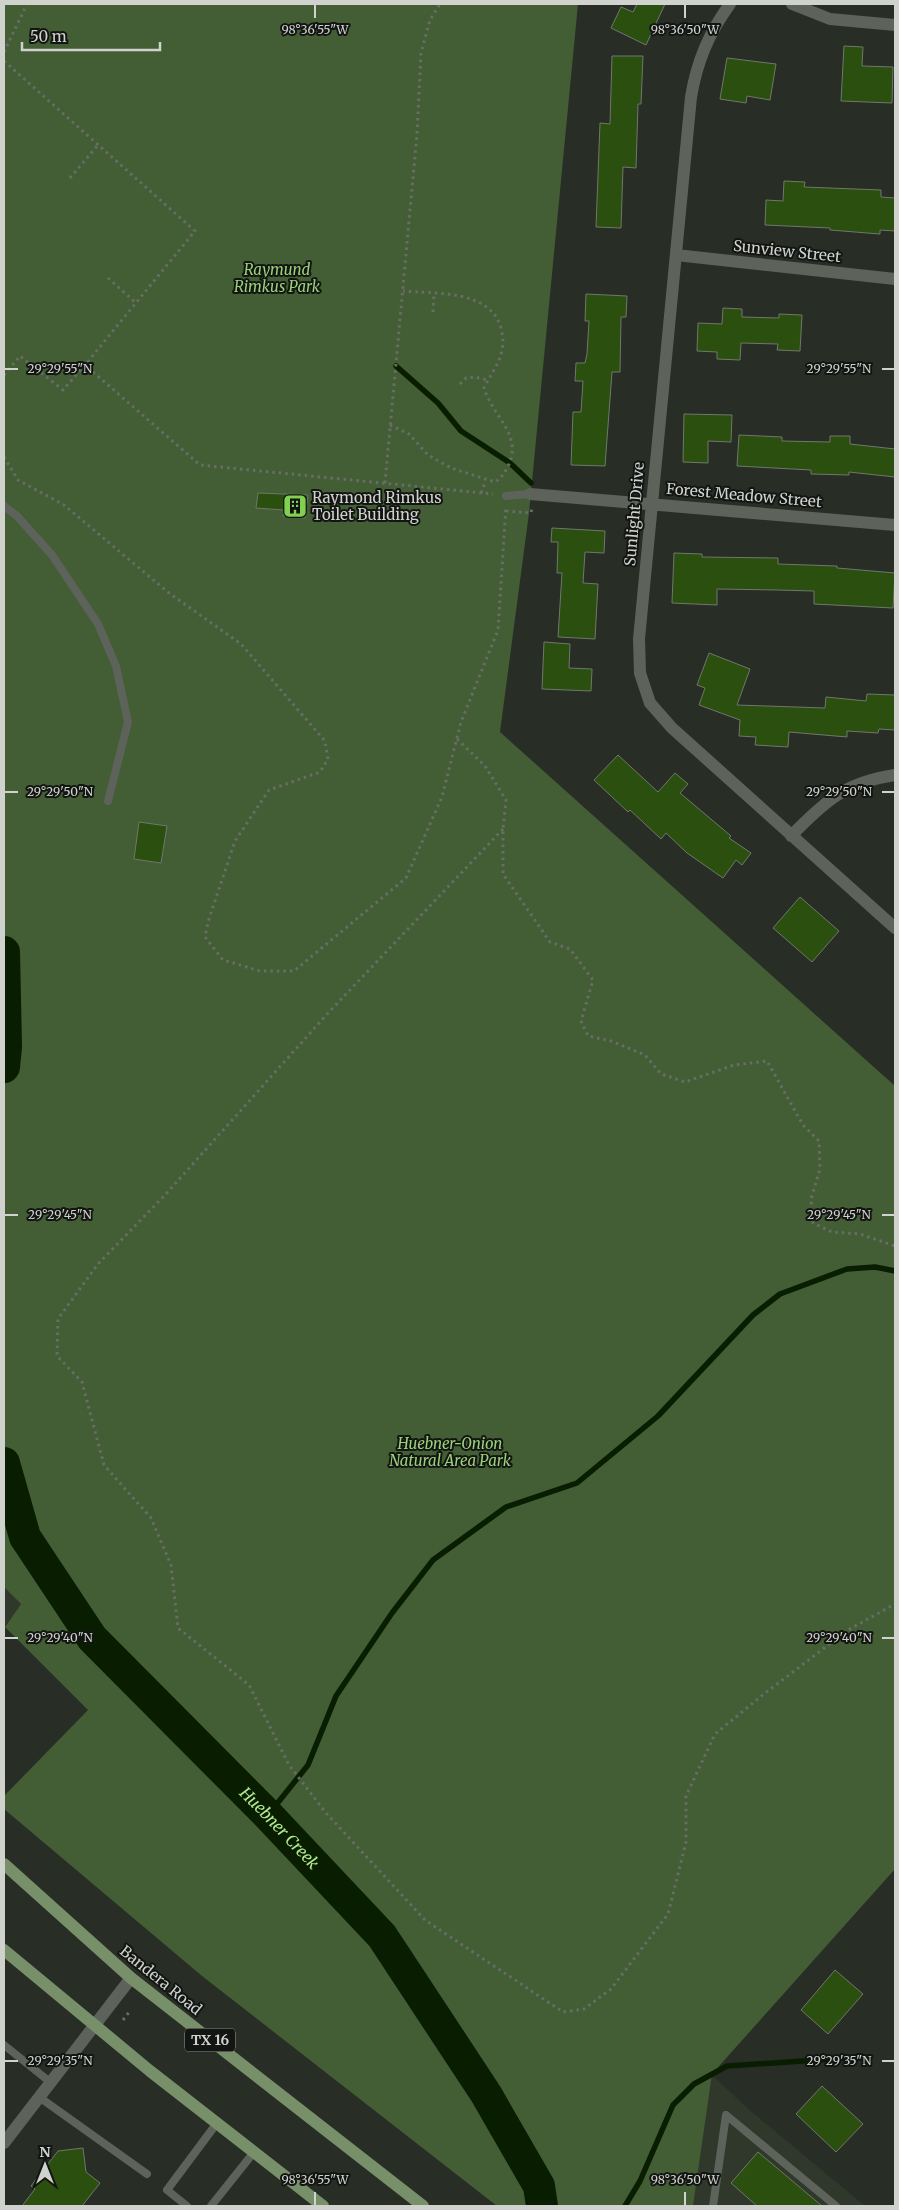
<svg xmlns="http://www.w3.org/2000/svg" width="899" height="2210" font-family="Merriweather,serif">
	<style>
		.built { fill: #2f382a }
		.green { fill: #435d35 }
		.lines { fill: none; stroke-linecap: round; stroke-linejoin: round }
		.stream { stroke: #091d00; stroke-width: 5.5 }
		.river { stroke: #091d00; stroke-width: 32 }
		.building { fill: #2a4f0e; stroke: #70776d }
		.path { stroke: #686d66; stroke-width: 3; stroke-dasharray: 2.5 4; stroke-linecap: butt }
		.lane { stroke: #5d635a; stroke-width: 8 }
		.street { stroke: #5d635a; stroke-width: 12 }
		.primary { stroke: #779069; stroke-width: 12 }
		.ticks { fill: none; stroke: #cfd2cd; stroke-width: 2 }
		.labels { text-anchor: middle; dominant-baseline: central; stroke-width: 4; stroke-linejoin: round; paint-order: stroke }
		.shield { fill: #131512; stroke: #979995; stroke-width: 1 }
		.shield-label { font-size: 14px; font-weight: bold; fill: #cfd2cd }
		.street-label { font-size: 15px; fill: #cfd2cd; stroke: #131512 }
		.park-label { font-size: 15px; font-style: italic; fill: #9ad27a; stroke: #131512 }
		.poi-label { font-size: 15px; fill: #cfd2cd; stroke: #131512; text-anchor: start }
		.water-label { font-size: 16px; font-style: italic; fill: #b0e990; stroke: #131512 }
		.ticks-label { font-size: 12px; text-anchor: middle; fill: #cfd2cd; stroke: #131512; stroke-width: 4; stroke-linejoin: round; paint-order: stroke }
	</style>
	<rect width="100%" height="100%" fill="#282e26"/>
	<path class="built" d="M4 1587 21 1604 4 1628Z
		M711 2074 746 2107 865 2206H693Z"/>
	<path class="green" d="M4 4H578L529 513 500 732 895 1086V1869L712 2074 693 2206H497L202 1976 4 1809V1796L88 1710 5 1627 21 1604 4 1587Z"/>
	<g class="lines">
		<path class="stream" d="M396 366 438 403 461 431 510 463 531 483
			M268 1815 308 1765 336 1696 392 1613 433 1560 506 1507 577 1483 658 1416 753 1315 780 1294 847 1269 875 1267 895 1271
			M625 2206 640 2181 673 2105 694 2084 727 2066 864 2057"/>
		<g class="river">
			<path d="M4 952 6 1047 4 1067"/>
			<path id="s1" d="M4 1463 25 1537 92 1638 268 1815 382 1936 486 2094 539 2186 542 2206"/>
		</g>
	</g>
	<path class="building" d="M637 4H665L646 45 611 28 621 7 633 12Z
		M844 46 863 47 862 66 893 67 892 103 841 101Z
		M612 56H643L641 104H638L636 168 623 167 621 228 596 227 600 123 610 124Z
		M727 58 776 64 770 100 747 96 746 103 720 99Z
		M784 181 805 182 804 187 881 190V197L895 198V231L880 230V234L830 230V228L765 225 766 200 783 201Z
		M586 294 627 296 626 317H621L620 372H612L605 466 571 465 573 412H581L583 381H575L576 363H585L587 354 589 321H585Z
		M723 308 742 309V317L779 318V314L802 315 800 351 777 350 778 344 741 343 740 360 717 359V352L697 351 698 323 722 324Z
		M684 414 732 415 731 442 708 441V463L683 462Z
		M739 435 782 437V441L830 442V436H850V444L895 449V477L849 472V475L811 474V470L737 466Z
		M258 493 308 495 305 518 283 516 284 510 256 508Z
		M552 528 605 531 604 553 585 552 583 583 598 584 595 639 558 637 562 573H557L558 542H551Z
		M674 553 702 554V557L778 558V564L837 566V568L895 573 893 608 814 604V591L777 590 717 589V605L672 603Z
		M544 642 570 644 569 668 592 669 591 691 542 689Z
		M709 653 750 669 737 705 825 708 826 697 866 701 867 694 895 695V730L879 729 878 733 847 731V737L789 732 788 747 755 745 756 737 739 736 740 720 699 705 705 688 697 685Z
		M618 755 658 792 675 773 688 784 680 793 731 836 729 838 751 853 742 865 736 860 723 878 687 853 666 833 661 839 630 810 628 812 594 780Z
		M139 822 167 826 161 863 134 859Z
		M800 897 839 931 812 962 773 928Z
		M835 1970 863 1994 828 2034 801 2010Z
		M822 2086 863 2124 836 2152 796 2114Z
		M83 2148 86 2172 100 2183 82 2206H22L35 2189 31 2186 58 2151Z
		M758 2152 822 2206H757L731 2183Z"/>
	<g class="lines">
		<path class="path" d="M4 52 27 4
			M4 61 195 231 85 365
			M70 178 98 145
			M108 278 136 303
			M433 312 434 294
			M4 375 20 356 63 390 85 365 200 465 493 494
			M460 384 466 378 475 377 487 380
			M390 425 409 434 428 455 451 468 495 482C501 478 504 474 507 468 525 436 492 416 484 388 489 377 498 366 501 354 504 345 503 337 501 328 490 289 434 294 403 291
			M4 457 18 480 64 505 169 593 241 644 325 741 328 759 320 772 269 790 235 841 208 922 205 937 223 960 260 971H294L406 878 442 797 461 722 498 630 506 506
			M385 483 417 134 421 53 430 20 440 4
			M481 493 486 481
			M506 511 531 513 532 507
			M457 739 485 766 506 800 503 829V874L550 942 570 949 593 980 581 1021 588 1036 611 1041 645 1055 661 1074 685 1082 734 1065 767 1061 803 1125 819 1141 820 1169 811 1199 813 1223 832 1232 860 1234 895 1246
			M503 829 329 1012 165 1195 98 1264 58 1319 57 1356 82 1382 104 1465 151 1518 171 1565 178 1628 249 1685 289 1765 326 1813 425 1920 563 2012 584 2009 611 1989 668 1914 686 1842V1796L715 1734 764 1694 848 1630 895 1604
			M123 2020 130 2011"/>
		<path class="lane" d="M506 496 530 494
			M4 506 17 516 52 555 98 624 116 666 128 722 108 801
			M4 2045 50 2082
			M39 2097 147 2174
			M187 2206 167 2190 217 2123
			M211 2206 254 2152
			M713 2206 726 2115 836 2206"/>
		<path class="street" d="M730 4C709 33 697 61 691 97L639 639 640 673 650 703 672 728 895 928
			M792 4 830 19 895 25
			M676 255 895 279
			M530 494 895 525
			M791 836C825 801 846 782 895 775
			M4 2143 131 1978"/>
		<path class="primary" d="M4 1864 131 1978 423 2206
			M4 1950 150 2071 323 2206"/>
	</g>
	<path class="ticks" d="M315 5V18M685 5V18M5 369H18M882 369H894M5 792H18M882 792H894M5 1215H18M882 1215H894M5 1638H18M882 1638H894M5 2061H18M882 2061H894M315 2192V2205M685 2192V2205"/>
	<defs>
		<g id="building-square" transform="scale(1.25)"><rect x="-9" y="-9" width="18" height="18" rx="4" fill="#82d04f" stroke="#131512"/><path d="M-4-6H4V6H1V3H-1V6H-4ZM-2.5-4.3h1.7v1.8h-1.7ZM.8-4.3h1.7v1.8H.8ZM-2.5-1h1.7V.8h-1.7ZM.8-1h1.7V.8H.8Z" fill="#111"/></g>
	</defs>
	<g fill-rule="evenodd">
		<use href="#building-square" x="295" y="506"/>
	</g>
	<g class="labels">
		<rect class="shield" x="185" y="2028.5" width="50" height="23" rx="4"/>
		<g class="shield-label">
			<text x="210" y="2040">TX 16</text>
		</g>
		<g class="street-label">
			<text transform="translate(787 251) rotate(6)">Sunview Street</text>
			<text transform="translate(744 495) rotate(5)">Forest Meadow Street</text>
			<text transform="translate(634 514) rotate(-85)">Sunlight Drive</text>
			<text transform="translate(161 1980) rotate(39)">Bandera Road</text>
		</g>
		<g class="park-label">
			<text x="277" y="269">Raymund<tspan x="277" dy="17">Rimkus Park</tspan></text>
			<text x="450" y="1443">Huebner-Onion<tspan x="450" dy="17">Natural Area Park</tspan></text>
		</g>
		<g class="poi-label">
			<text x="312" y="497">Raymond Rimkus<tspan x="312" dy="17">Toilet Building</tspan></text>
		</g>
		<g class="water-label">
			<text stroke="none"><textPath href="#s1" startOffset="465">Huebner Creek</textPath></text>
		</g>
	</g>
	<g class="ticks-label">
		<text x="315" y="34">98°36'55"W</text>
		<text x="685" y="34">98°36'50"W</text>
		<text x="60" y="373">29°29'55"N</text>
		<text x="839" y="373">29°29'55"N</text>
		<text x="60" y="796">29°29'50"N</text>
		<text x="839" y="796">29°29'50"N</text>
		<text x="60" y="1219">29°29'45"N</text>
		<text x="839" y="1219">29°29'45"N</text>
		<text x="60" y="1642">29°29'40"N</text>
		<text x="839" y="1642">29°29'40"N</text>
		<text x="60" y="2065">29°29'35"N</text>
		<text x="839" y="2065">29°29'35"N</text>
		<text x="315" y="2184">98°36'55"W</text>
		<text x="685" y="2184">98°36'50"W</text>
	</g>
	<rect width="899" height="2210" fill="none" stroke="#cfd2cd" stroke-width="10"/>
	<g transform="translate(45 2165)" stroke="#131512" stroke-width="4" paint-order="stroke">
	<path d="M0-4L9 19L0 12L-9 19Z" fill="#cfd2cd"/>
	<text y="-8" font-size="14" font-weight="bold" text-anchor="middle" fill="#cfd2cd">N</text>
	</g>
	<path d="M22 42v8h138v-8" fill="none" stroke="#cfd2cd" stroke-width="2.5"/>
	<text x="30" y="42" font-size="15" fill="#cfd2cd" stroke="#131512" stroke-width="4" paint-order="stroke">50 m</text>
</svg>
